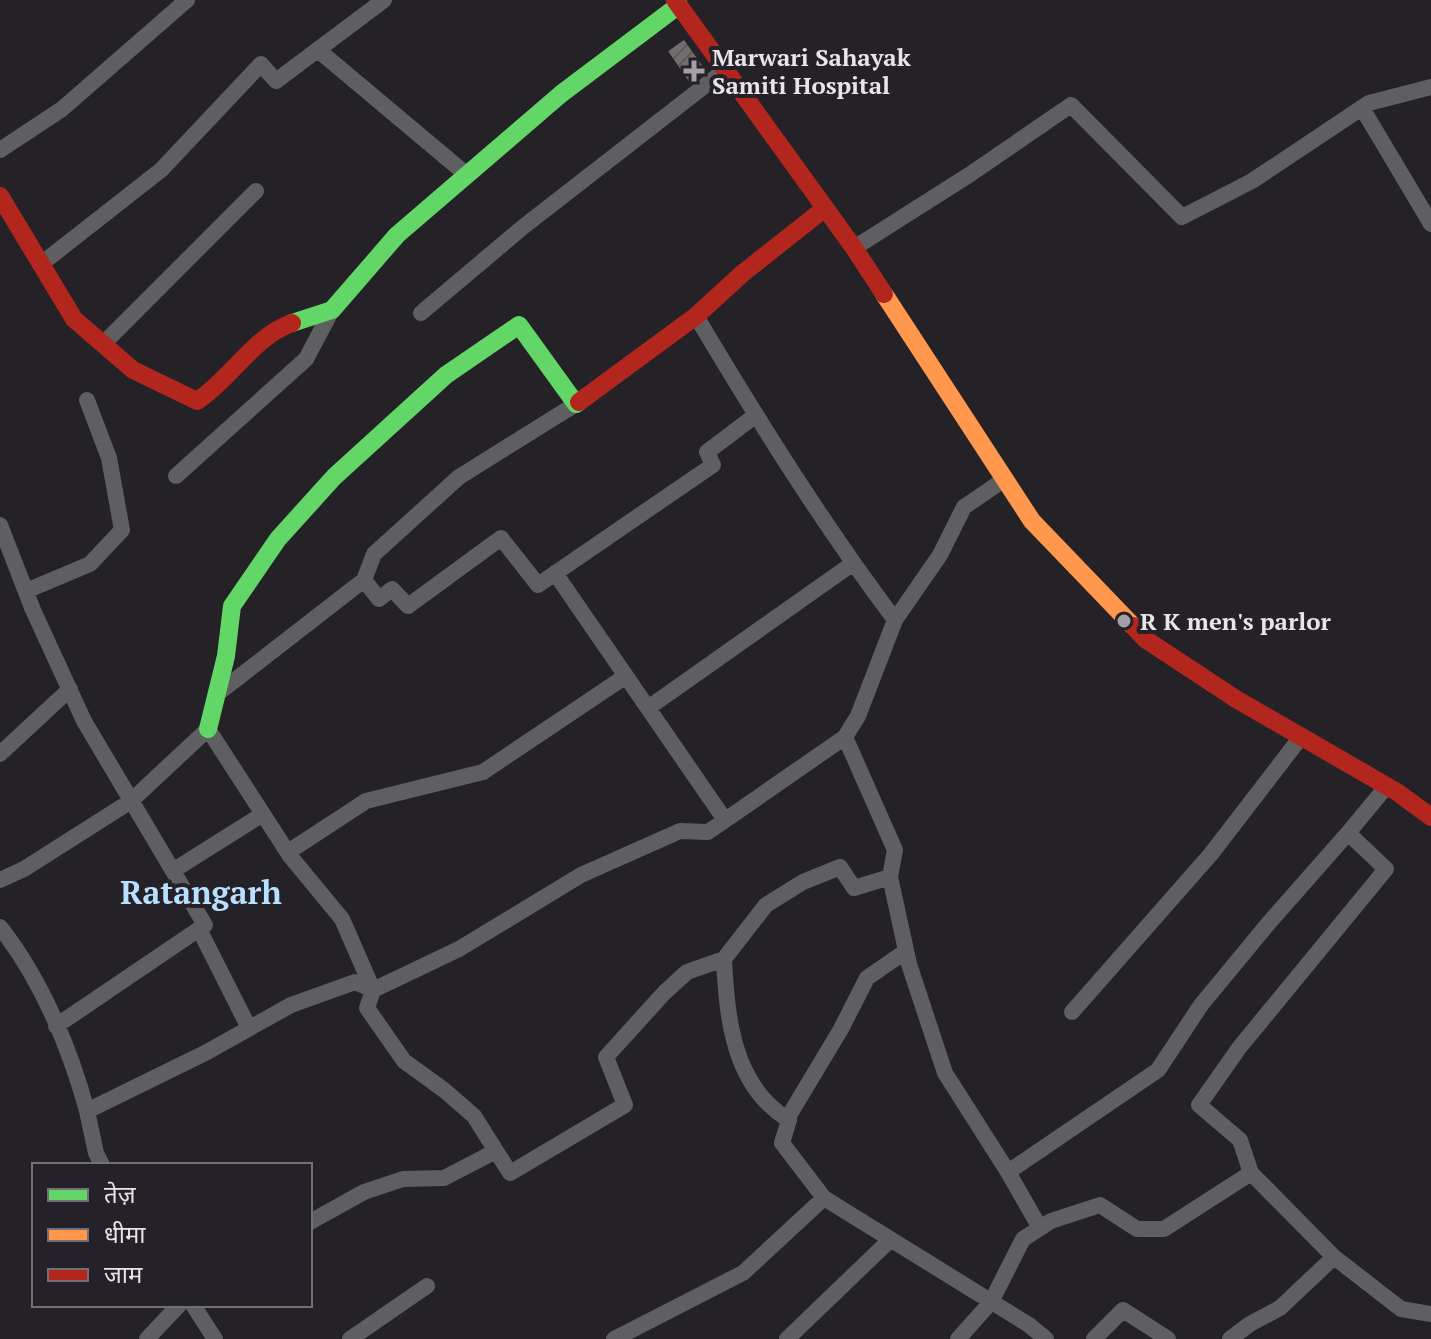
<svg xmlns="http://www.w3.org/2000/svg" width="1431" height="1339" font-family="'PT Serif','Noto Sans Devanagari',serif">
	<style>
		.building { fill: url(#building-hatch) }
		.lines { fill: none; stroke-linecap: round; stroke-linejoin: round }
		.street { stroke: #5f5e60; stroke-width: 16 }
		.fast { stroke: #63d668; stroke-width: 18 }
		.slow { stroke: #ff974d; stroke-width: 18 }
		.jam { stroke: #b3261e; stroke-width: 18 }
		.poi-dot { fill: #a4a1a6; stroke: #252128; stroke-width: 3 }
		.labels { text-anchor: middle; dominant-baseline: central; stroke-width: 8; stroke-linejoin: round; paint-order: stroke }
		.poi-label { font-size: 24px; font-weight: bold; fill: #e8e5ea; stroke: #252128; text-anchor: start }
		.district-label { font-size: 32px; font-weight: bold; fill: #b8e1ff; stroke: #252128 }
	</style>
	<defs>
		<pattern id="building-hatch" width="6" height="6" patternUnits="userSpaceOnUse" patternTransform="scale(2)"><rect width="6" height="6" fill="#716e70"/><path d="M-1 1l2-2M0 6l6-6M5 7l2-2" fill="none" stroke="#5c5a5b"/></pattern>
	</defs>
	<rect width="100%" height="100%" fill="#252227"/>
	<path class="building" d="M684 40 706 71 690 83 668 51Z"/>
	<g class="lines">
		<path class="street" d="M318 50 467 175
			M1362 108 1431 224
			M0 150 62 109 187 0
			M854 248 969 175 1071 105 1182 217 1252 181 1369 103 1431 87
			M41 264 161 170 261 64 276 81 384 0
			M421 313 523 227 725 70
			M696 316C758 420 822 523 895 620
			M103 344 256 191
			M176 476 306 359 332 310
			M1005 479 964 507 940 555 895 620 858 716 845 737 895 850 890 877 909 964 945 1073 1008 1172
			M0 525 33 610 84 721 205 925 56 1026
			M555 573 725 820
			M364 580 379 599 392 589 408 606 501 538 538 585 713 465 707 452 756 415
			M26 591 90 564 122 530 109 458 87 400
			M217 694 364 580 374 554 459 477 576 404
			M648 708 852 564
			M0 754 70 689
			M288 852 366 801 483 772 626 676
			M174 870 263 814
			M0 880 24 869 131 801 208 729 290 856 342 919 373 990 367 1008 404 1061 444 1090 474 1116 496 1151
			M0 927C41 979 70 1048 87 1111
			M199 929 249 1028
			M724 959C727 1019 733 1086 789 1120L782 1143 824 1198
			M1072 1012 1211 854 1301 737
			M787 1119 841 1029 867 978 906 951
			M102 1165 96 1153 87 1111 207 1052 291 1005 355 982 373 990 459 949 581 875 680 831 708 832 845 737
			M1251 1173 1240 1140 1199 1105 1239 1048 1386 869 1348 833 1387 786
			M310 1222 364 1192 403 1179 444 1178 496 1151 510 1173 625 1105 606 1057 664 993 687 972 724 959 766 905 803 882 840 867 854 888 890 877
			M1040 1228 1008 1172 1158 1070 1201 1005 1267 925 1348 833
			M193 1305 215 1339
			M147 1339 179 1305
			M350 1339 427 1286
			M614 1339 743 1273 824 1198 1029 1325 1046 1339
			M787 1339 890 1240
			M958 1339 991 1302 1023 1239 1051 1221 1100 1205 1137 1229H1164L1251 1173 1334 1257
			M1094 1339 1123 1310 1168 1339
			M1230 1339 1250 1324 1280 1308 1334 1257 1401 1309 1431 1314"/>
		<path class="fast" d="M292 323 332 310 397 235 561 94 679 5
			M208 729 226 656 232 606 278 539 334 477 446 375 519 325 576 404 579 402"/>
		<path class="slow" d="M884 294 1032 521 1133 626"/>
		<path class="jam" d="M675 0 854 248 884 294
			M0 196 74 319 133 370 197 401C231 379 254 336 292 323
			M579 402 696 316 743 273 824 209
			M1133 626 1145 639 1236 699 1397 792 1431 817"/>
	</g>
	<g class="poi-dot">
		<path d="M690 59h8v8h8v8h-8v8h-8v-8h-8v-8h8z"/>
		<circle cx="1124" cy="621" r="8"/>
	</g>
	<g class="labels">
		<g class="poi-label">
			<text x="712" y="57">Marwari Sahayak<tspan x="712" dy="28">Samiti Hospital</tspan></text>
			<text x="1140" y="621">R K men's parlor</text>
		</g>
		<g class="district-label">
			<text x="201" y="892">Ratangarh</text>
		</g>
	</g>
	<rect x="32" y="1163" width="280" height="144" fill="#252128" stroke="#736f76" stroke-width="2"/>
	<rect x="48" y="1189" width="40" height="12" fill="#63d668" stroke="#736f76" stroke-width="2"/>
	<text x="104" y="1203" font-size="24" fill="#e8e5ea">तेज़</text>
	<rect x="48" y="1229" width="40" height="12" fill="#ff974d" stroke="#736f76" stroke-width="2"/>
	<text x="104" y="1243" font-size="24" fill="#e8e5ea">धीमा</text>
	<rect x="48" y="1269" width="40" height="12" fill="#b3261e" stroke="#736f76" stroke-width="2"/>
	<text x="104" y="1283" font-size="24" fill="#e8e5ea">जाम</text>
</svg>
